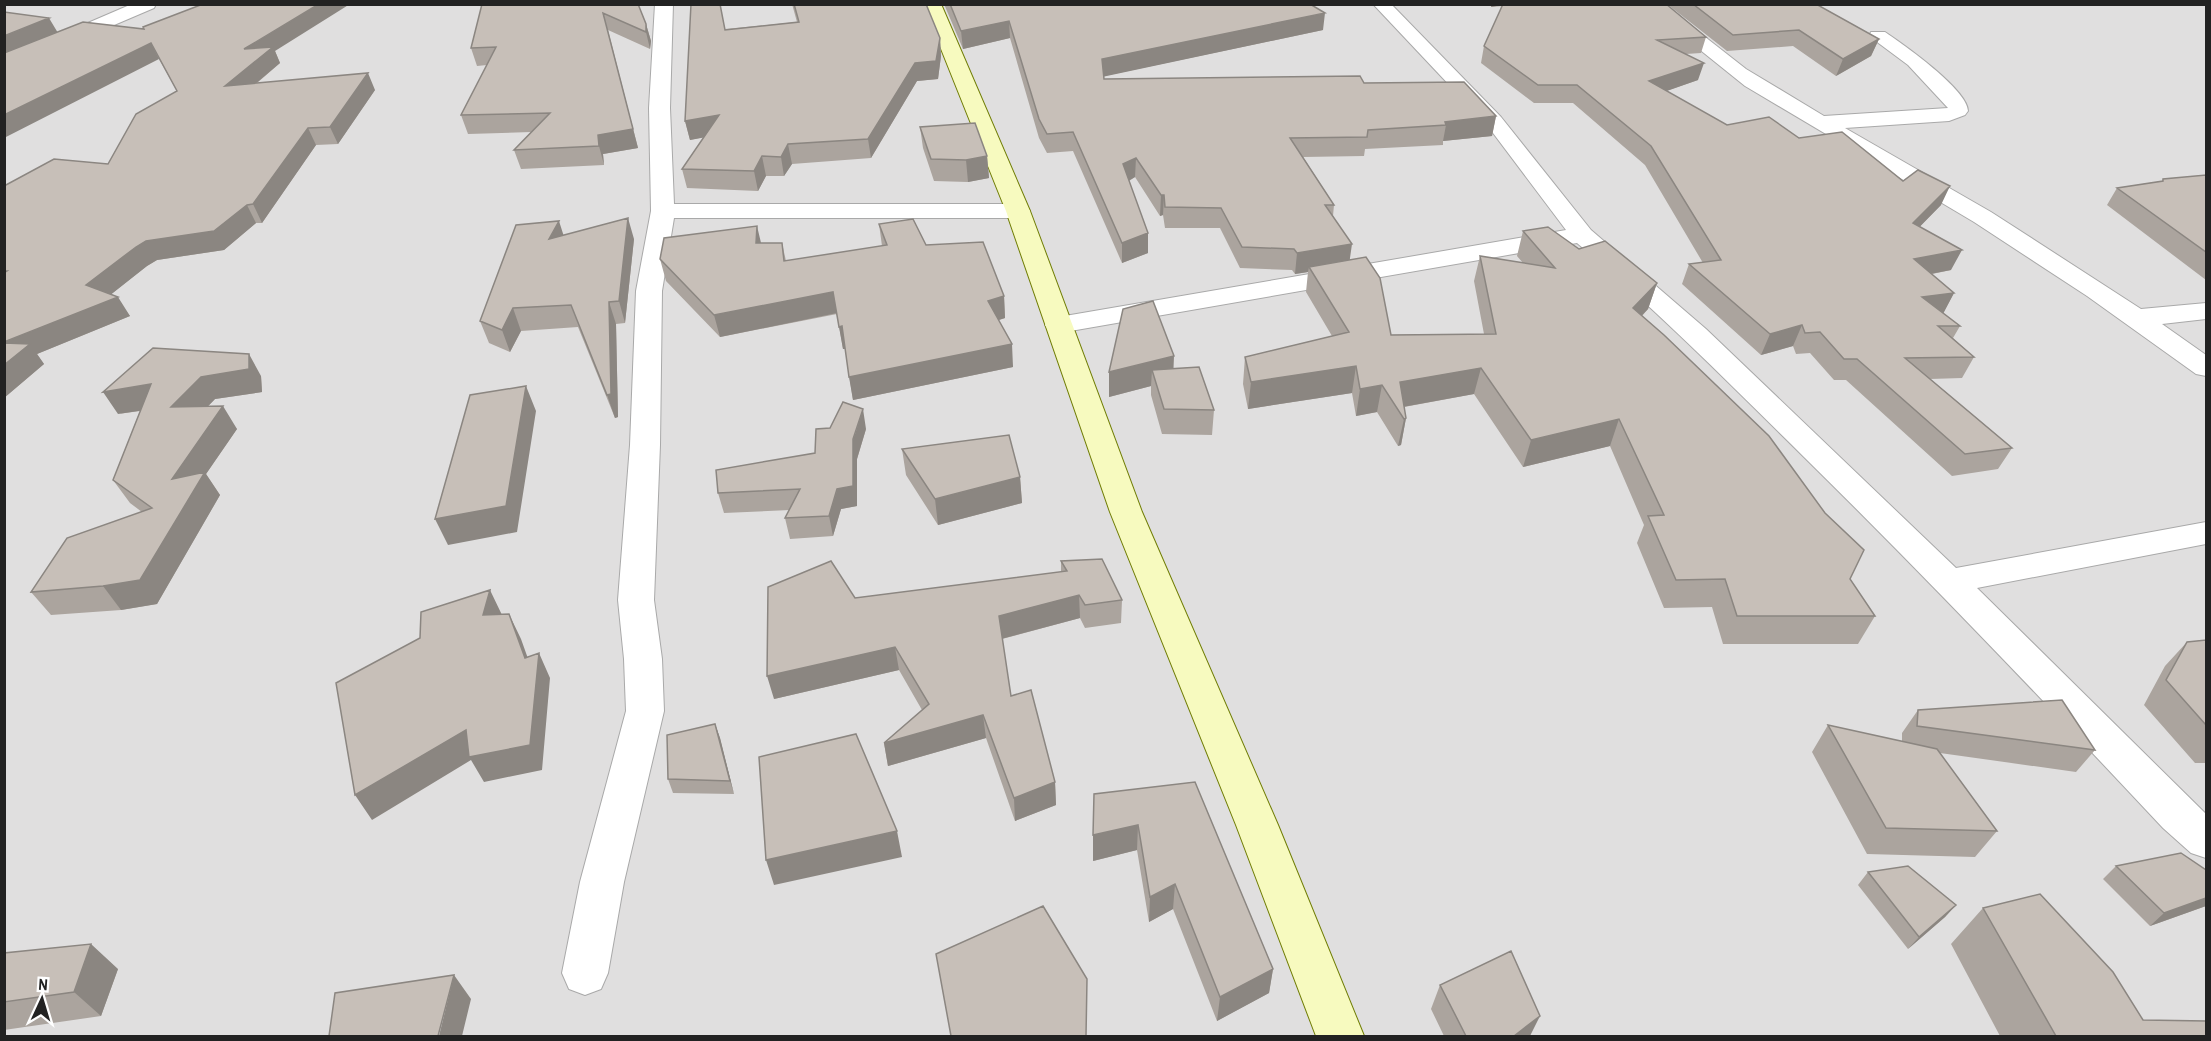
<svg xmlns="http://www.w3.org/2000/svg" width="2211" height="1041" font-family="'Archivo Narrow',sans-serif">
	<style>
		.residential { fill: #e0dfdf }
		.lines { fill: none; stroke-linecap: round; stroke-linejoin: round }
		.street-casing { stroke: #a9a9a9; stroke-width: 2 }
		.secondary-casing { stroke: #707d05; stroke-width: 2 }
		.street { fill: #fff; fill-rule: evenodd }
		.secondary { fill: #f7fabf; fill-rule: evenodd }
		.wall { fill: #aba49e }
		.shaded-wall { fill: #8b8681 }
		.building { fill: #c7bfb8; stroke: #8b8681; stroke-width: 1.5 }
	</style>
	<rect width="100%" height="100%" fill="#f2efe9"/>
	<path class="residential" d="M5 5H2206V1036H5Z"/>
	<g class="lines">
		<g class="street-casing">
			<path id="street" d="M132 4H156L154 8 4 72V59Z
				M655 4H673L670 108 674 204H1018L1026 206 1030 211 1026 216 1018 218H674L662 291 660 445 654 600 662 659 664 711 624 882 608 973 601 989 585 995 569 989 562 973 580 882 626 711 624 659 618 600 630 445 636 291 651 211 649 108Z
				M1373 4H1391L1501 117 1591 230 1706 329 1956 568 2206 522V544L1977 588 2206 814V858L2191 853 2163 828C2045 702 1927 578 1804 457 1730 384 1657 310 1577 243L1059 333 1049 331 1045 325 1049 319 1059 317 1566 230 1487 125Z
				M1643 4H1663L1746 69 1824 116 1948 108 1908 65 1869 36 1871 32H1885C1903 44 1968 90 1968 111L1965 115 1949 121 1845 128 1991 212 2141 309 2206 303V319L2162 324 2206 355V376L2196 374 2087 296 1974 222 1745 86Z"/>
		</g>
		<g class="secondary-casing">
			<path id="secondary" d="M923 4H941L1030 211 1142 512 1278 825 1364 1036H1316L1236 825 1110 512 1006 211Z"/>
		</g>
		<use href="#street" class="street"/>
		<use href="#secondary" class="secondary"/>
	</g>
	<path class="wall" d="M638 4 646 24 651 41 650 49 608 30 638 148 603 154 604 165 521 169 514 150 531 132 468 134 461 115 487 65 477 66 471 48Z
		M792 4H926L940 38 941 56 938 79 917 81 871 158 792 164 784 176H766L758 191 687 188 682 169 704 137 690 140 685 121 725 29 797 22Z
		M944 4H1310L1323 30 1104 76V79L1364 83 1496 116 1492 136 1443 141V145L1365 149 1364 156 1303 157 1334 205 1333 216 1350 260 1391 335 1484 334 1474 281 1480 256 1523 263 1517 256 1523 231 1579 249 1657 283 1648 309 1642 316 1850 579 1875 616 1858 644H1723L1712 607 1664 608 1637 543 1644 525 1610 446 1523 467 1474 394 1404 407 1406 418 1401 445 1398 446 1377 412 1356 416 1352 393 1248 409 1243 384 1245 357 1332 336 1306 292 1308 272 1295 274 1292 270 1240 268 1220 228H1165L1163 215 1160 216 1135 177 1129 181 1148 233V253L1122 263 1073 151 1047 153 1039 138 1010 38 963 49Z
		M1492 4H1666L1706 37 1701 53 1686 54 1698 80 1666 91 1727 125 1799 138 1903 181 1941 205 1919 227 1951 270 1932 274 1954 293 1943 313 1960 326 1953 338 1974 357 1962 378 1930 379 2012 448 1998 469 1952 476 1846 380H1834L1810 353 1796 354 1793 346 1761 355 1682 284 1689 264 1703 263 1645 165 1573 103H1534L1481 63 1484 46 1503 6 1491 7Z
		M1667 4H1816L1879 39 1871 56 1836 76 1793 46 1727 51Z
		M144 29 275 51 280 63 257 83 375 90 338 144 316 145 262 223H256L224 250 157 260 147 266 111 294 130 316 37 354 44 364 4 398V186L108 164 177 91 159 59 57 32Z
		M920 127 987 156 989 178 968 182 934 181 923 148Z
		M2206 175V280L2107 205 2117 188 2162 181 2163 179Z
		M879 224 926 245 1004 296 1005 318 999 320 1013 367 853 400 845 349H843L837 314 720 337 666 281 660 259 761 243H782L786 261 882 246Z
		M563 235 634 239 625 323 616 324 618 417 615 418 578 327 521 331 510 352 489 343 480 321Z
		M1173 369 1214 410 1212 435 1162 434 1151 395V386L1109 397V372Z
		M261 376 262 392 215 399 208 406 237 429 206 474 220 495 157 604 121 610 51 615 31 592 142 512 130 503 113 480 140 411 118 414Z
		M866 429 857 459V506L841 509 833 536 790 539 785 518 790 510 724 513 718 493 815 453Z
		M902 449 1020 477 1022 503 938 525 906 475Z
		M1061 561 1122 600 1121 623 1085 628 1080 618 1002 639 1011 696 1055 782 1056 805 1015 821 986 738 888 766 884 743 922 710 899 670 774 699 855 598 1061 572Z
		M2206 640V763H2195L2144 705 2165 666 2187 642Z
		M1918 710 2095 750 2076 772 1940 753 1997 831 1975 857 1867 854 1812 752 1828 725 1902 742V733Z
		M715 724 720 738 734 794 673 793 668 779Z
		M1195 782 1273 969 1269 993 1217 1021 1173 909 1149 922 1137 850 1093 861Z
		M2116 866 2206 870V906L2150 926 2103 879Z
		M1868 872 1956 905 1945 917 1908 949 1858 885Z
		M1983 908 2143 1020 2206 1036H2000L1951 944Z
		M4 953 118 969 101 1016 4 1030Z
		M1440 985 1530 1036H1444L1431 1009Z"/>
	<path class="shaded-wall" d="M319 4H350L275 51 280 63 234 102 225 86 244 49Z
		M1492 4H1507L1491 7Z
		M603 13 638 148 603 154 604 165 599 146 598 135Z
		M1325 13 1323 30 1102 77V59Z
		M49 18 58 33 4 56V36Z
		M1009 21 1010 38 963 49 961 31Z
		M646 24 651 41 650 49 646 32Z
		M940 38 941 56 938 79 917 81 871 158 868 139 915 63Z
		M1879 39 1871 56 1836 76 1843 59Z
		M151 43 159 59 4 138V115Z
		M1704 63 1698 80 1644 99 1649 81Z
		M368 73 375 90 338 144 330 127Z
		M719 115 723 134 690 140 685 121Z
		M1496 116 1492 136 1443 141 1446 125 1445 122Z
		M308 128 316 145 262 223 253 204Z
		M788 144 792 164 784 176 781 157Z
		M762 156 766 176 758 191 754 171Z
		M987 156 989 178 968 182 966 160Z
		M1136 158 1135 177 1123 184V164Z
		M1950 186 1941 205 1904 243 1913 223Z
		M1161 195H1164L1163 215 1160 216Z
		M247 205 256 223 224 250 157 260 147 266 99 304 86 285 136 247 146 241Z
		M628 218 634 239 625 323 619 301Z
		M559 221 566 243 549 239Z
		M757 226 762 247 756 243Z
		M1148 233V253L1122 263V243Z
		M1352 244 1349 265 1309 267 1308 272 1295 274 1297 253Z
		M1962 250 1951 270 1904 279 1914 259Z
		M1657 283 1648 309 1624 334 1633 308Z
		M833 292 837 313 720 337 714 315Z
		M1954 293 1943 314 1922 297Z
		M1004 296 1005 318 989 323 988 301Z
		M118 297 130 316 37 354 44 364 4 398V342Z
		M609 302 616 324 618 417 615 418 607 395Z
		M513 308 521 331 510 352 502 330Z
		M1802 325 1793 346 1761 355 1770 334Z
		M842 326 846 349H843L839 327Z
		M1012 344 1013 367 853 400 849 377Z
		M249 354 261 376 262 392 215 399 185 430 171 407 201 377Z
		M1174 356 1173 381 1152 370 1151 386 1109 397V372Z
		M1356 366 1352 393 1248 409 1251 382Z
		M1481 368 1474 394 1397 408 1400 382Z
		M151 384 165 407 118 414 103 392Z
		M1382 385 1377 412 1356 416 1360 389Z
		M526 386 536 411 517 532 448 545 435 519Z
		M223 406 237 429 206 474 220 495 157 604 121 610 103 586 172 479Z
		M863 409 866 429 857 459V506L841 509 833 536 829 516Z
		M1406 418 1401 445 1398 446 1404 419Z
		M1619 419 1610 446 1523 467 1531 440Z
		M1020 477 1022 503 938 525 935 499Z
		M490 590 502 615H483Z
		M1079 595 1080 618 1001 639 999 616Z
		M509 614 521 639 536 681 539 653 550 678 542 770 484 782 471 760 372 820 355 795 525 658Z
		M895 647 899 670 774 699 767 676Z
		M983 715 986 738 888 766 884 743Z
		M715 724 720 738 734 794 730 781Z
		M1055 782 1056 805 1015 821 1014 798Z
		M1138 825 1137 850 1093 861V835Z
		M897 831 902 857 774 885 766 860Z
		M1175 884 1173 909 1149 922 1150 897Z
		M2206 898V906L2150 926 2164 913Z
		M1956 905 1945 917 1908 949 1919 937Z
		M91 944 118 969 101 1016 74 992Z
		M1273 969 1269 993 1217 1021 1220 997Z
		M454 975 471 999 462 1036H439Z
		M1540 1016 1530 1036H1514Z"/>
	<path class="building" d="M203 4H319L244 49 273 47 225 86 368 73 330 127 308 128 253 204 247 205 214 231 146 241 136 247 86 285 118 297 4 342V273L7 271H4V186L54 159 108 164 136 114 177 91 151 43 4 115V53L83 22 144 29 143 27Z
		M482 4H638L646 24V32L603 13 633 129 598 135 599 146 514 150 550 113 461 115 496 47 471 48Z
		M691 4H720L725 30 799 22 794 4H926L940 38 936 61 915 63 868 139 788 144 781 157 762 156 754 171 682 169 719 115 685 121Z
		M950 4H1310L1325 13 1102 59 1104 79 1360 76 1364 83 1464 82 1496 116 1445 122 1446 125 1368 130 1367 137 1290 138 1334 205H1325L1352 244 1297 253 1294 249 1242 247 1221 208 1165 207 1164 195H1161L1136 158 1123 164 1148 233 1122 243 1073 132 1047 134 1039 119 1009 21 961 31Z
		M1503 4H1666L1706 37 1657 40 1704 63 1649 81 1727 125 1769 117 1799 138 1842 132 1903 181 1918 170 1950 186 1913 223 1962 250 1914 259 1954 293 1922 297 1960 326H1938L1974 357 1905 358 2012 448 1965 454 1857 359H1844L1820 332 1805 333 1802 325 1770 334 1689 264 1721 260 1651 146 1577 85H1538L1484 46Z
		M1693 4H1816L1879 39 1843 59 1799 30 1733 35Z
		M4 12 49 18 4 36Z
		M975 123 987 156 966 160 931 159 920 127Z
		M2206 175V252L2117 188 2163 181V179Z
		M628 218 619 301 609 302 611 394 607 395 571 305 513 308 502 330 480 321 516 225 559 221 549 239Z
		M913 219 926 245 983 242 1004 296 988 301 1012 344 849 377 842 326 839 327 833 292 714 315 660 259 664 238 757 226 756 243H782L784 261 887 245 879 224Z
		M1548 227 1579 249 1605 241 1657 283 1633 308 1664 335 1769 436 1825 513 1864 550 1850 579 1875 616H1737L1725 579 1676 580 1648 516 1664 515 1619 419 1531 440 1481 368 1400 382 1406 418 1404 419 1382 385 1360 389 1356 366 1251 382 1245 357 1349 332 1309 267 1366 257 1380 278 1391 335 1496 334 1480 256 1555 268 1523 231Z
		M1153 301 1174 356 1109 372 1123 309Z
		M4 343 30 344 4 365Z
		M153 348 249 354V369L201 377 171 407 223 406 172 479 205 472 140 580 103 586 31 592 67 538 152 508 113 480 151 384 103 392Z
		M1199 367 1214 410 1164 409 1152 370Z
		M526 386 506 506 435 519 470 395Z
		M843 402 863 409 853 439V486L837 489 829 516 785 518 800 489 718 493 716 470 815 453 816 429 830 428Z
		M1009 435 1020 477 935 499 902 449Z
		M1102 559 1122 600 1085 605 1079 595 999 616 1011 696 1031 690 1055 782 1014 798 983 715 884 743 929 704 895 647 767 676 768 587 831 561 855 598 1067 571 1061 561Z
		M490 590 483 615 509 614 525 658 539 653 530 745 469 757 466 730 355 795 336 683 420 638 421 612Z
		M2206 640V725L2166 680 2187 642Z
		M2062 700 2095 750 1917 726 1918 710Z
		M715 724 730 781 668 779 667 735Z
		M1828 725 1937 749 1997 831 1886 828Z
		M856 734 897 831 766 860 759 757Z
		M1195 782 1273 969 1220 997 1175 884 1150 897 1138 825 1093 835 1094 794Z
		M2181 853 2206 870V898L2164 913 2116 866Z
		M1908 866 1956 905 1919 937 1868 872Z
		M2040 894 2113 972 2143 1020 2206 1021V1036H2056L1983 908Z
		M1043 906 1087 979 1086 1036H951L936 954Z
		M91 944 74 992 4 1002V953Z
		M1511 951 1540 1016 1514 1036H1466L1440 985Z
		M454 975 438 1036H329L335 993Z"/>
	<rect width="2211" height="1041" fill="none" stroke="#222222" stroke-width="12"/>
	<g transform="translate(42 999) rotate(4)" stroke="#ffffff" stroke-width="4.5" paint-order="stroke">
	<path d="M0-4.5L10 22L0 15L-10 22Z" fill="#222222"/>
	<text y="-9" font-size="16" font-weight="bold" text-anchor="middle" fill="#222222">N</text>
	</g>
</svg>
